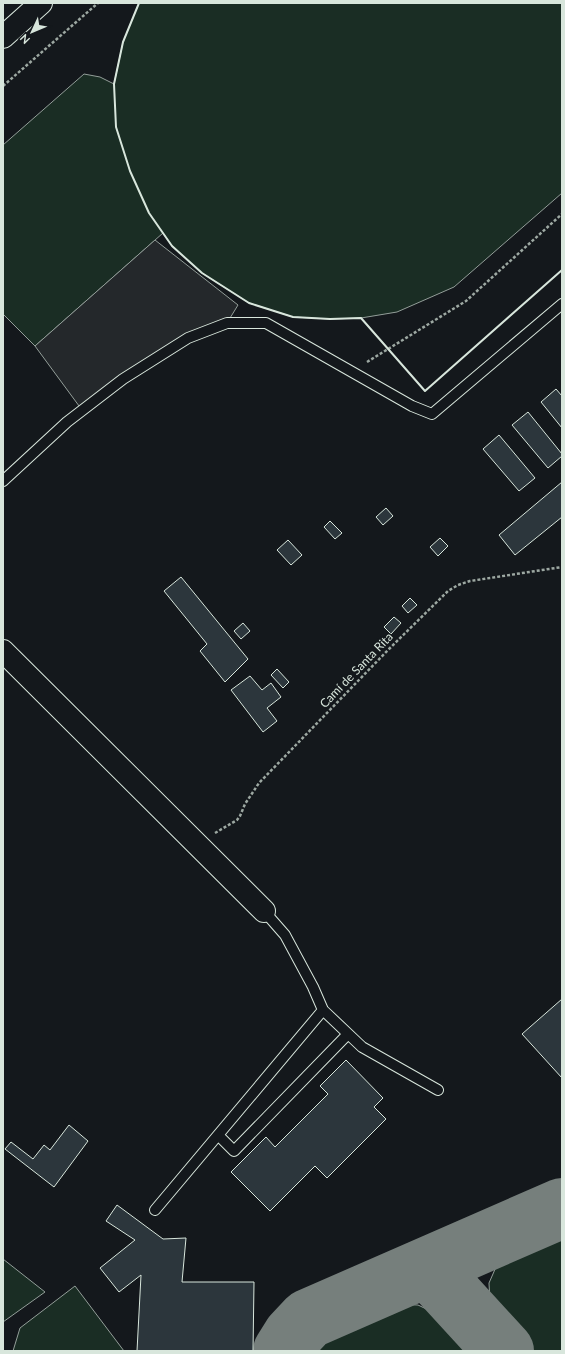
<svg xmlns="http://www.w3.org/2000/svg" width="565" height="1354" font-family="Lato,sans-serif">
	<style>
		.green { fill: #1a2d24; stroke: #939e99 }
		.parking { fill: #24282b; stroke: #939e99 }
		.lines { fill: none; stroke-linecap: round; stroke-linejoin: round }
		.taxiway { stroke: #767f7c; stroke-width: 60 }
		.building { fill: #2c363c; stroke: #d8e6dc }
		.lane-casing { stroke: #d8e6dc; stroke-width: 12 }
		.secondary-casing { stroke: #d8e6dc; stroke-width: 24 }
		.path { stroke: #9da8a2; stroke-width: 2.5; stroke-dasharray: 3 2; stroke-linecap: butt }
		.lane { stroke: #14181c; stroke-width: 10 }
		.secondary { stroke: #14181c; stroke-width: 22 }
		.wall { stroke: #d8e6dc; stroke-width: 2 }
		.labels { text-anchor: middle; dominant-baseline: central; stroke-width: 3; stroke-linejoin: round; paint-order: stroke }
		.street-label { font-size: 12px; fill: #d8e6dc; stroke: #14181c }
	</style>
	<rect width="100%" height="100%" fill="#14181c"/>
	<path class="green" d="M139 3H562V193L454 287 397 312 361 318 330 319 293 317 249 303 202 273 172 246 163 233 35 346 3 314V145L84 74 100 77 114 84 123 42Z
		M562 1228V1351H527L495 1316 490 1303 489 1283 496 1267 509 1252Z
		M3 1259 45 1292 3 1322Z
		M75 1286 124 1351H13L20 1328Z
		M392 1304 418 1305 443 1317 476 1351H310L321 1337Z"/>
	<path class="parking" d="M155 240 238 305 227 323 188 338 82 410 35 346Z"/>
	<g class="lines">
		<path class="taxiway" d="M427 1267 504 1351
			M283 1351 293 1335 308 1319 562 1208"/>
	</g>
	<path class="building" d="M556 389 562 396V428L541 402Z
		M528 412 562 454V456L548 468 512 425Z
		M499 435 535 478 519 491 483 449Z
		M562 482V517L515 555 499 535Z
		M386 508 393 516 383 525 376 517Z
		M330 521 342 533 335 539 324 527Z
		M440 538 448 546 438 556 430 547Z
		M288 540 302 555 291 565 277 550Z
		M181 577 248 659 225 682 200 651 207 644 164 591Z
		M410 598 417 605 408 613 402 606Z
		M394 617 401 623 391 634 384 627Z
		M243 623 250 631 241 639 234 631Z
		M277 669 289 682 283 688 271 675Z
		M250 676 262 690 271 683 281 697 267 708 277 721 263 732 231 690Z
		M562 999V1078L522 1034Z
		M346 1060 383 1098 374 1107 386 1119 327 1178 315 1166 270 1211 231 1172 266 1137 275 1147 328 1094 320 1086Z
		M69 1125 88 1141 54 1187 5 1149 11 1142 33 1159 44 1145 50 1150Z
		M117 1205 163 1239 186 1238 182 1282H254L253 1351H137L141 1275 119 1292 100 1268 135 1240 106 1221Z"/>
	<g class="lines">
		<g class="lane-casing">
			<path id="lane" d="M3 481 67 422 123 379 188 338 227 323H266L412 406 432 414 562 304
				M264 911 285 935 313 987 323 1010 362 1047 438 1090
				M218 1135 234 1151 348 1034
				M155 1210 323 1010"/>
		</g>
		<g class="secondary-casing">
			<path id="secondary" d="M3 37 41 3
				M3 651 264 911"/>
		</g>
		<path class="path" d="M3 86 98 3
			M367 362 466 301 562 214
			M215 833 237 820 240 816 245 804 259 783 389 649 448 591 458 585 470 581 562 567"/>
		<use href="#lane" class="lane"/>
		<use href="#secondary" class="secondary"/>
		<path class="wall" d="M139 3 123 42 114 84 116 127 130 171 149 213 172 246 202 273 249 303 293 317 330 319 361 318 425 391 562 270"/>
	</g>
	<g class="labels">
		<g class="street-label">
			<text transform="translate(356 670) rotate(-46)">Camí de Santa Rita</text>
		</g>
	</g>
	<rect width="565" height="1354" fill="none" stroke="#d8e6dc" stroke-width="8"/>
	<g transform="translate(32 32) rotate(226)" stroke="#14181c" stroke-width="3" paint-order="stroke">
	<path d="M0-3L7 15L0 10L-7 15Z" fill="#d8e6dc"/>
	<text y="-6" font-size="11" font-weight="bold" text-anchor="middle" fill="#d8e6dc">N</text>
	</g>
</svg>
